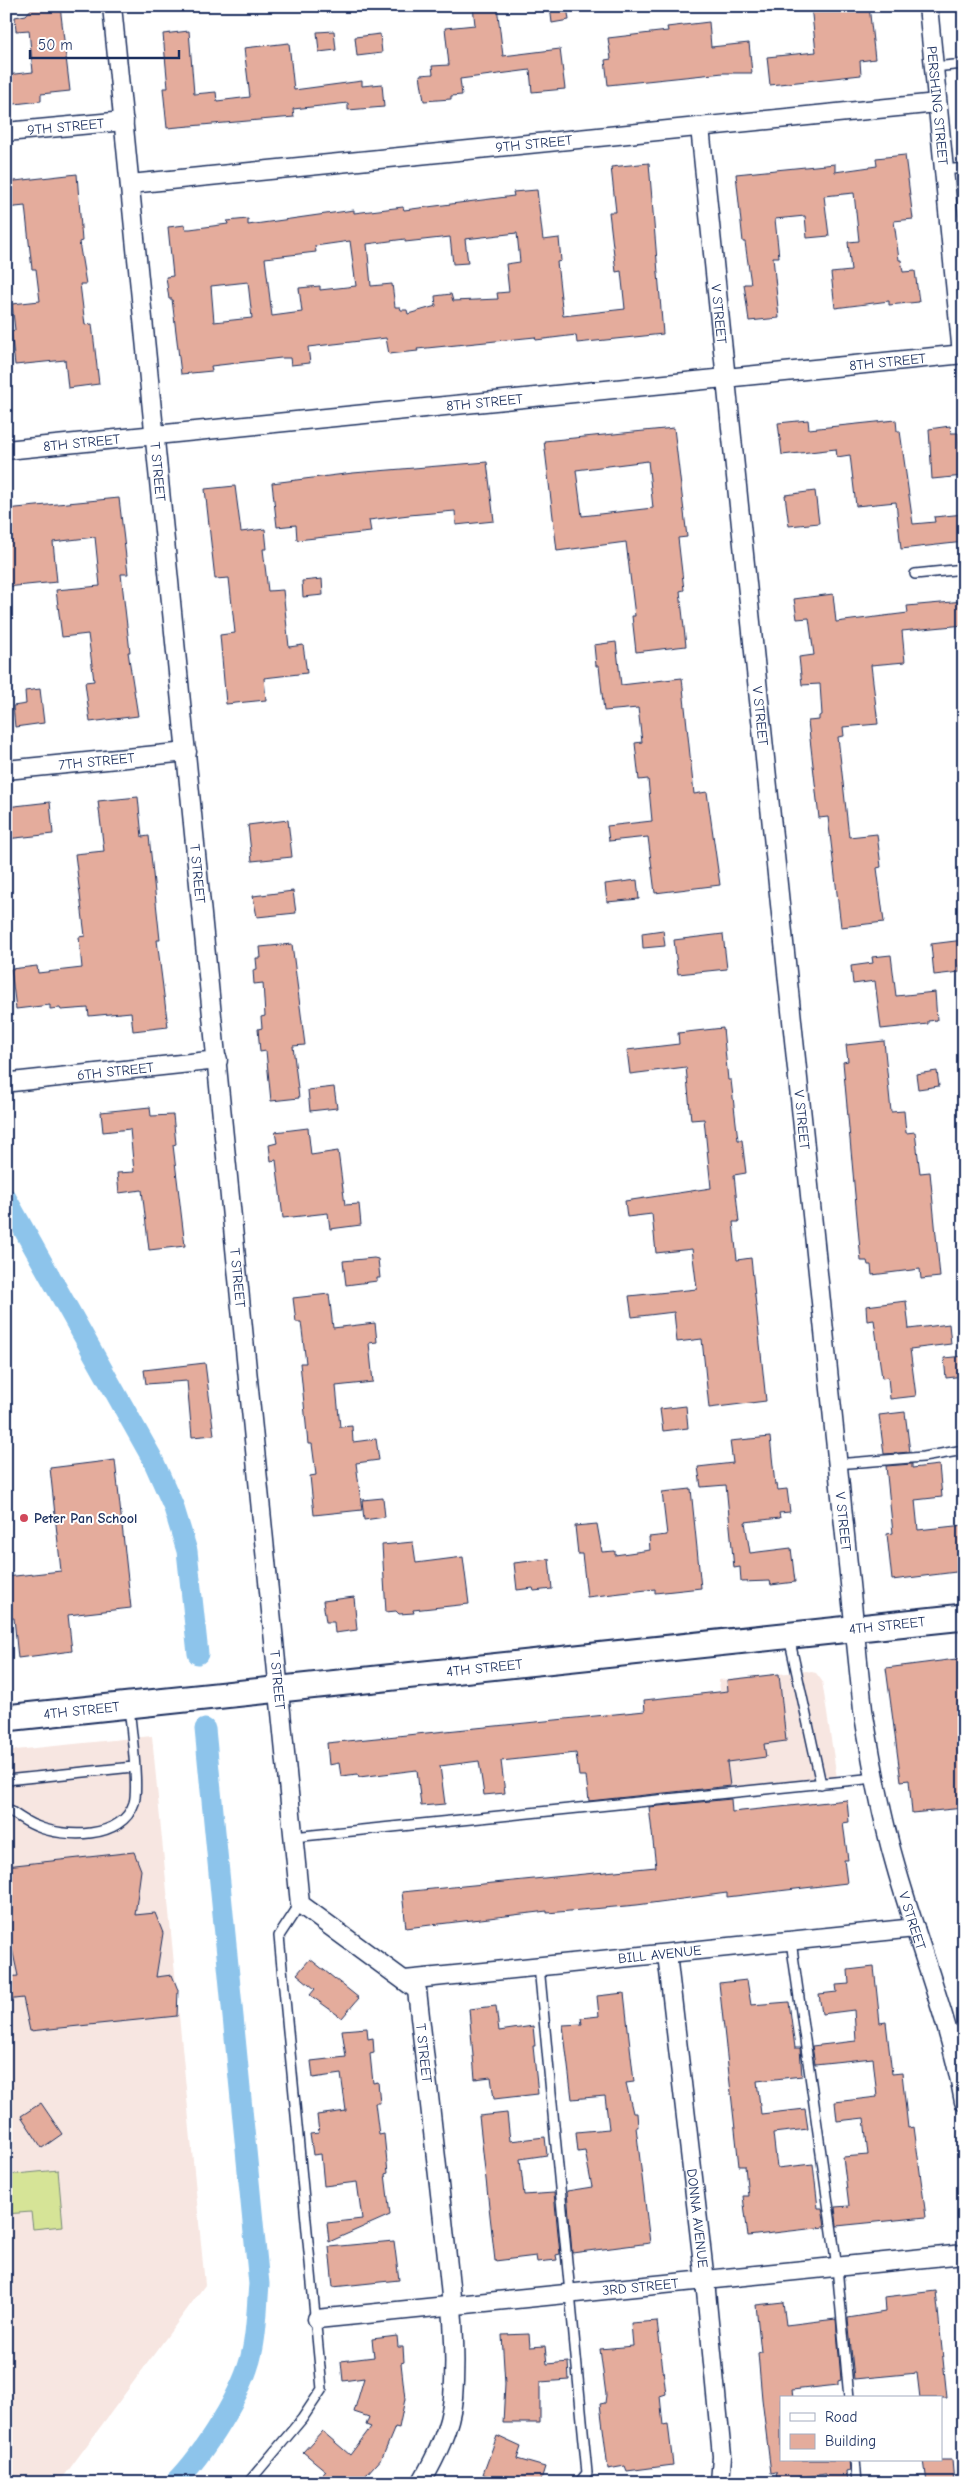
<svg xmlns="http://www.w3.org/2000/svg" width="970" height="2489" font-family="'Comic Neue',sans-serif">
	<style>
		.built { fill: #f7e6e1 }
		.green { fill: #d6e497; stroke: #788a7a }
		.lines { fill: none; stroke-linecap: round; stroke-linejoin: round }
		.canal { stroke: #8dc4eb; stroke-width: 21 }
		.building { fill: #e4ac9c; stroke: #1b2f5e; fill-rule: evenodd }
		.lane-casing { stroke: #1b2f5e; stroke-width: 12 }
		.street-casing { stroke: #1b2f5e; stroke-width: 21 }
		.secondary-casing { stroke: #1b2f5e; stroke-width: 29 }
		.lane { stroke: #fff; stroke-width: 9 }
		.street { stroke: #fff; stroke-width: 18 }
		.secondary { stroke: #fff; stroke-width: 25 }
		.poi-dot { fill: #d1495b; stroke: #fff; stroke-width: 2 }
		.labels { text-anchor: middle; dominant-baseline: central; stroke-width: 4; stroke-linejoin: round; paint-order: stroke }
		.street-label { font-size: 14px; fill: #1b2f5e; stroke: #fff }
		.poi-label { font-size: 14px; font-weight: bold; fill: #1b2f5e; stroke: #fff; text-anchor: start }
	</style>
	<rect width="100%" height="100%" fill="#fff"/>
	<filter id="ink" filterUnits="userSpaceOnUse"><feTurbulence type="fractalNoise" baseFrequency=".02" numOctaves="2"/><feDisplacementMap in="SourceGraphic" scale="10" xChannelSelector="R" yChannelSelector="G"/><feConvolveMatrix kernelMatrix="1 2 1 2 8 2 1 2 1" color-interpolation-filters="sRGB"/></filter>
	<g filter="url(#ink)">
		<path class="built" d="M807 1671 816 1673 822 1681 837 1778 730 1788 719 1680Z
			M152 1736 205 2285 59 2483H6V1751Z"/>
		<path class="green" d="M58 2170 63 2226 33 2229 31 2212 6 2214V2175Z"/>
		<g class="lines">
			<path class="canal" d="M6 1198 152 1458 173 1505 187 1551 198 1654
				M175 2483C203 2455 244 2392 252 2352 257 2330 257 2306 259 2284L205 1729"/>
		</g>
		<path class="building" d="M34 6H60L70 91 41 94V101L6 105V75L33 72 29 30 16 31 15 17 26 15Z
			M473 6H497L503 56 560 49 565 89 532 92 530 70 460 79 462 95 451 96V99L424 101 420 75 433 74 432 66 449 65 445 28 475 25Z
			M550 6H567L569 20 552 23Z
			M811 6H869L875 59 860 61 861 75 770 85 767 57 816 52Z
			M709 22 711 47 749 43 752 73H723L608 85 605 60 611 59 608 38 668 31 667 27Z
			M189 31 194 94 216 92 217 101 250 97 244 48 289 43 294 90 362 81V86L382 84 384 107 348 110V103L293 109 294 117 167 128 163 88H168L163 34Z
			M334 31 336 50 319 52 317 32Z
			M380 34 382 53 357 56 355 37Z
			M905 155 913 219 894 221 899 260H901L903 272 915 271 919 302 889 305V301L835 308 831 273 851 271 848 242 859 241 854 193 824 196 829 236 807 238 805 216 775 219 779 257H773L779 318 749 321 744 284H751L745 242H743L736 174 835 164V172L877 166 876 158Z
			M649 163 663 334 577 343 576 335 536 340 535 337 417 349 418 351 389 354 386 338 308 347 310 363 291 365 290 358H281L211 366 212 371 181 374 172 299H169L166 277 173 276 168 227 185 225V229H190L228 224 227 221 248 219V225L354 210V213L403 207 404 210 514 196 513 192 537 190 543 240 559 238 561 261 557 262 563 316 625 309 621 271 616 272 609 212H616L611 167ZM517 233 520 262 506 264 509 292 497 293 498 299 453 301 451 294 435 296 436 306 408 314 407 310H401L400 307H395L392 284 371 286 367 244 405 239V242L450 237 453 264 468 263 465 239ZM350 241 356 286 320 290V286L299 288 302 312 272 316 265 258 316 252 315 246ZM248 282 252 318 214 322 211 286Z
			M77 174 82 241 79 242 86 284H80L85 325 92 324 99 384 68 388 65 360 15 365 11 331 15 330 12 304 40 301 36 269H32L25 206 6 208V182Z
			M808 420 809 429 896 420 897 431H900L913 524 935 522 934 517 964 514V542L901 549 896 502 856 506 850 455 837 457 836 449 782 455 778 423Z
			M950 426 951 433H958L959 453H964V476L932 479 929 429Z
			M674 428 687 537 678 538 684 590 680 591 686 646 636 652 632 616H635L626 542 557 551 544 441ZM648 461 653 508 582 516 576 470Z
			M487 462 494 521 456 525 455 511 409 515 369 520 371 532 297 540 296 525 277 527 272 483 353 473Z
			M235 486 241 532 265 529 267 549H263L268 591 283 590 289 647 303 645 307 673 264 678 266 700 226 704 220 635 235 633 229 578 215 579 205 489Z
			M815 491 819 523 789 526 785 495Z
			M119 498 128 574H121L130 652H128L138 716 90 722 85 682 94 681 88 634 62 637 56 590 100 586 95 537 53 542 57 582 6 587V509Z
			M322 579 323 595 303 597 302 581Z
			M833 594 836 622 908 613 907 606 964 601V625L902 631 905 662 871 665 878 724 843 727 844 736 838 737 849 837 877 834 881 867 877 868 884 922 841 927 828 817 819 818 808 721 819 720V716L822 715 820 684 802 685 799 657 814 655 809 618 797 619 794 599Z
			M616 642 621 685 682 678 694 794 707 792 720 885 655 893 648 837 609 841 607 826 652 821 648 779 639 780 635 743 642 742 638 708 604 711 599 666H596L594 645Z
			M40 689 44 723 15 727 13 706 26 704 25 691Z
			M138 797 142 837 149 836 160 940H157L168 1027 133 1031 131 1012 89 1016 88 1008 61 1010 60 1008 50 1009V1005L16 1009 11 969 37 966 38 973 82 968 79 937 85 936 75 854 104 851 98 801Z
			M50 802 53 834 6 839V807Z
			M288 820 292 857 252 861 248 825Z
			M637 880 639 899 607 902 605 884Z
			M293 891 296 913 257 917 253 896Z
			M663 930 665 946 643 948 642 933Z
			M723 934 727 969 678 974 674 940Z
			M964 940V964L959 965 960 972 934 975 931 944Z
			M292 944 305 1045 293 1046 299 1098 271 1101 266 1051 260 1052 258 1029 262 1028 261 1017 265 1016 263 983 254 984 253 970 257 969 256 958H261L260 947Z
			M891 955 896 996 935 992 937 1020 928 1021V1024L881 1029 875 981 853 984 851 966 873 963 872 957Z
			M723 1028 728 1080H731L738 1140H742L746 1173 734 1175 739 1222H733L737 1260 751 1258 766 1401 709 1408 702 1339 677 1342 674 1312 632 1317 629 1296 697 1289 692 1249 656 1253 652 1214 627 1217 625 1201 711 1188 704 1119 691 1120 686 1067 630 1074 627 1050 679 1044 678 1033Z
			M884 1041 891 1112 904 1111 906 1133 915 1132 920 1173 930 1172 940 1277 921 1279 920 1269 872 1275 871 1265H868L867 1261H861L843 1062 848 1061 846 1045Z
			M937 1071 939 1086 918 1089 916 1074Z
			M334 1087 337 1108 310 1111 308 1090Z
			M150 1107 151 1116 173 1115 176 1144 173 1145 185 1246 149 1250 142 1190 119 1193 117 1173 134 1172 130 1129 103 1132 101 1112Z
			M308 1128 311 1155 338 1151 345 1205 359 1204 361 1225 330 1229 328 1213 283 1218 276 1160 271 1161 269 1145 277 1143 275 1132Z
			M374 1258 378 1259 380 1278H377V1281L346 1285 343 1261Z
			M329 1294 333 1328 375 1323 377 1342 369 1343 373 1382 336 1386 340 1427 352 1426 353 1442 376 1439 379 1460 356 1463 362 1510 314 1515 310 1476 316 1475 312 1444H308L300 1363H306L301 1322H296L293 1298Z
			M906 1301 909 1329 949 1324 951 1344 910 1349 916 1396 890 1399 888 1377 882 1378 874 1320 867 1321 866 1306Z
			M964 1356V1376L946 1378 944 1358Z
			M205 1363 214 1435 192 1437 187 1381 146 1384 144 1370Z
			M686 1406 688 1428 663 1431 660 1409Z
			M905 1412 910 1452 884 1454 879 1415Z
			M770 1437 775 1485 777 1484 778 1490 787 1489 790 1512 779 1513 780 1518 745 1522 750 1553 791 1548 795 1582 771 1585 770 1581 741 1582 740 1567 734 1568 726 1485 701 1487 698 1467 733 1463 730 1441Z
			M115 1460 131 1608 68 1615 72 1651 18 1658 14 1618 6 1619V1577L61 1571 50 1468Z
			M912 1464V1468L939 1465 942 1497 915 1500 918 1530 964 1525V1571L892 1580 887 1534 893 1533 886 1466Z
			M691 1489 701 1588 655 1593V1589L587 1597 582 1554H578L575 1526 597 1524 602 1552 615 1551V1555L650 1550 649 1537 667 1535 662 1492Z
			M383 1498 385 1517 364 1520 362 1500Z
			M413 1542 416 1563 463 1557 469 1604 413 1610 414 1613 399 1614 396 1611 386 1612 382 1545Z
			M549 1559 552 1589 534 1591 533 1588 517 1590 514 1563Z
			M354 1597 357 1630 335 1633 334 1622H326L323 1601Z
			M964 1658V1808L912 1813 909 1780 901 1781 886 1668Z
			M779 1674 786 1741 764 1744 766 1757 727 1762 730 1786 589 1801 586 1776H579L576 1753 501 1761 505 1793 484 1795 479 1761 440 1766 445 1804 421 1806 417 1770 359 1777 358 1774 341 1776 339 1763 329 1765 327 1743 645 1711 644 1700 728 1691 727 1680Z
			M731 1799 732 1812 847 1800 849 1822 843 1823 848 1860H844L847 1883 727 1897V1893L637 1905 547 1913V1911L406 1928 402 1892 656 1867 649 1807Z
			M134 1852 141 1870 135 1915 155 1913 163 1933 156 1977 172 1975 178 1990 177 2016 30 2031 23 1998 6 2000V1977L18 1976 6 1921V1866Z
			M310 1959 359 1998 342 2018 310 1995 315 1989 297 1974Z
			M874 1967 880 2023 886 2022 892 2074 902 2073 908 2128 914 2127 926 2217 837 2226 835 2207 849 2206 843 2157 868 2155 864 2118 837 2121 835 2102 877 2097 873 2058 815 2064 812 2046 856 2041 854 2010 822 2014 819 1994 837 1992 836 1985 849 1984 848 1970Z
			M747 1980 751 2005 789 2002 795 2048H800L802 2076 757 2081 761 2114 805 2109 808 2129 773 2133 777 2168 813 2164 818 2208H822L825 2227 748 2236 743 2196H748L745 2166H739L719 1983Z
			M624 1993 634 2082 626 2083 633 2113H637L638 2127H636L650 2243 572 2253 567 2191 592 2187 585 2151 578 2152 576 2132 609 2129 605 2096 572 2099 563 2025 582 2024 581 2018 599 2016 597 1996Z
			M496 2006 499 2031 533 2026 535 2046H533L538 2094 494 2099 491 2077 475 2079 469 2009Z
			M367 2028 368 2039 373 2038 374 2053 370 2054 373 2083 378 2082 380 2103H375L379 2135 384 2134 388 2173 385 2174 390 2215 329 2242 327 2223 362 2219 357 2182 324 2186 321 2154 313 2155 310 2134 319 2133 317 2115 346 2111 341 2074 313 2078 311 2061 346 2057 342 2030Z
			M41 2103 62 2134 42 2148 21 2116Z
			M507 2113 510 2141 545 2137 547 2155 520 2159 524 2195 554 2193 560 2254 556 2255 557 2260 537 2262 536 2256 495 2261 479 2116Z
			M394 2241 399 2280 333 2287 329 2247Z
			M936 2291 947 2398H920L917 2373 854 2379 848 2318 885 2312 884 2297Z
			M783 2302 786 2325 836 2319 841 2380 838 2381V2385L792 2390 793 2398H781V2460H849L850 2471 846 2472 847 2483H827L826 2474 777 2480 776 2472 771 2473 762 2399 758 2353 761 2352 756 2305Z
			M657 2321 666 2394 660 2396 663 2425 668 2424 673 2465 627 2471 625 2466 608 2469 600 2404 605 2403 606 2395 600 2349 633 2346 631 2323Z
			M529 2334 530 2347 545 2346 547 2364 568 2362 569 2380 540 2382V2423H503L505 2384 502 2335Z
			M397 2336 398 2347H403L404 2362 401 2363 405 2399 399 2428 395 2427 383 2456 359 2483H315L326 2471 303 2452 322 2431 350 2455 371 2427 366 2425 369 2417 354 2412 364 2378 343 2381 341 2361 374 2357 372 2339Z
			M497 2436 521 2447 517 2459 545 2467 540 2483H505L483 2474Z
			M924 2460H952L954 2483H927Z"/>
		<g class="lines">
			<g class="lane-casing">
				<path id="lane" d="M934 67 964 64
					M944 170 964 168
					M915 574 964 569
					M836 1464 923 1457 964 1450
					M789 1637 821 1784
					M6 1780 133 1767
					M6 1808C15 1814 25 1822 36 1826 64 1838 122 1840 134 1803 139 1786 131 1728 129 1707
					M293 1837 875 1778
					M791 1941 837 2267 849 2398
					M539 1966 587 2473 579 2483
					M948 2033 964 2030
					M855 2460 857 2483
					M248 2483 302 2419 322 2389 279 1936 300 1904"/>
			</g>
			<g class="street-casing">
				<g id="street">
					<path id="s1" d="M112 6 300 1904 417 1990C426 2067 434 2144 443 2220 449 2279 458 2339 453 2398 450 2429 436 2457 421 2483"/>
					<path id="s2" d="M928 6 962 354"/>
					<path id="s3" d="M700 127 863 1710C872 1763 881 1816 896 1867 918 1945 950 2021 964 2102"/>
					<path id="s4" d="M6 132 124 121"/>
					<path id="s5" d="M130 184 937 103"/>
					<path id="s6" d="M6 450 964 354"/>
					<path id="s7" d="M6 770 187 752"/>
					<path id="s8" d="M12 1082 218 1060"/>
					<path id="s9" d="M667 1954 705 2281 722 2456 720 2483"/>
					<path id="s10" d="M405 1980 915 1928"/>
					<path id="s11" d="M317 2319 964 2254"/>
				</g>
			</g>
			<g class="secondary-casing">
				<g id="secondary">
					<path id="s12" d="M6 1718 964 1617"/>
				</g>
			</g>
			<use href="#lane" class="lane"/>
			<use href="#street" class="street"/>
			<use href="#secondary" class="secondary"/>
		</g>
	</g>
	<circle class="poi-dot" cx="24" cy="1518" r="5"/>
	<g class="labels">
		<g class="street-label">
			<text stroke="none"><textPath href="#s2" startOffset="100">PERSHING STREET</textPath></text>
			<text stroke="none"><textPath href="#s4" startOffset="60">9TH STREET</textPath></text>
			<text stroke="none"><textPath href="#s5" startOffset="406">9TH STREET</textPath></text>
			<text stroke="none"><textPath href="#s3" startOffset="188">V STREET</textPath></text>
			<text stroke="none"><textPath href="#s6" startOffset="886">8TH STREET</textPath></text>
			<text stroke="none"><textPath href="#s6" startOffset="481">8TH STREET</textPath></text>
			<text stroke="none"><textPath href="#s6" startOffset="76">8TH STREET</textPath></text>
			<text stroke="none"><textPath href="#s1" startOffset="468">T STREET</textPath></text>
			<text stroke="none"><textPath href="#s3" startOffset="592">V STREET</textPath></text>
			<text stroke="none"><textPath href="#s7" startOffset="91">7TH STREET</textPath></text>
			<text stroke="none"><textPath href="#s1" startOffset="872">T STREET</textPath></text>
			<text stroke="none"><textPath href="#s8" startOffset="104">6TH STREET</textPath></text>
			<text stroke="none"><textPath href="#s3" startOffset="998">V STREET</textPath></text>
			<text stroke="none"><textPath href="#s1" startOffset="1278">T STREET</textPath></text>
			<text stroke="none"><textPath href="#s3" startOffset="1402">V STREET</textPath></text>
			<text stroke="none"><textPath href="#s12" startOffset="886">4TH STREET</textPath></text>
			<text stroke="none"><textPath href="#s12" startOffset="481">4TH STREET</textPath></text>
			<text stroke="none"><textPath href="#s1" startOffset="1682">T STREET</textPath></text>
			<text stroke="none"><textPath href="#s12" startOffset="76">4TH STREET</textPath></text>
			<text stroke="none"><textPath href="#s3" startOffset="1808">V STREET</textPath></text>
			<text stroke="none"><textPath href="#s10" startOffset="256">BILL AVENUE</textPath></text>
			<text stroke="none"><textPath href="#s1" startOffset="2116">T STREET</textPath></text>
			<text stroke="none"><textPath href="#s9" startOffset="266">DONNA AVENUE</textPath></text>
			<text stroke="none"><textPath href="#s11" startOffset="325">3RD STREET</textPath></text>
		</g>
		<g class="poi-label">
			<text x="34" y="1518">Peter Pan School</text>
		</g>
	</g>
	<rect width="970" height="2489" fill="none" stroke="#fff" stroke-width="25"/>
	<rect x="12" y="12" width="945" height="2464" fill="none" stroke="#1b2f5e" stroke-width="2" filter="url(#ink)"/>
	<rect x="780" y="2396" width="162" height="65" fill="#ffffff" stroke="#a4acbf"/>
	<rect x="790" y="2413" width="25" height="8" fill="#ffffff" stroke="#a4acbf"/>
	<text x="825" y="2422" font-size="15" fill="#1b2f5e">Road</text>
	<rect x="790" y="2434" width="25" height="15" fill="#e4ac9c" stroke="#a4acbf"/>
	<text x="825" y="2446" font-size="15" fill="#1b2f5e">Building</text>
	<path d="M30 50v8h149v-8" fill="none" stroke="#1b2f5e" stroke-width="2.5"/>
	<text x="38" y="50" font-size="15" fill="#1b2f5e" stroke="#ffffff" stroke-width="4" paint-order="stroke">50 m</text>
</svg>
